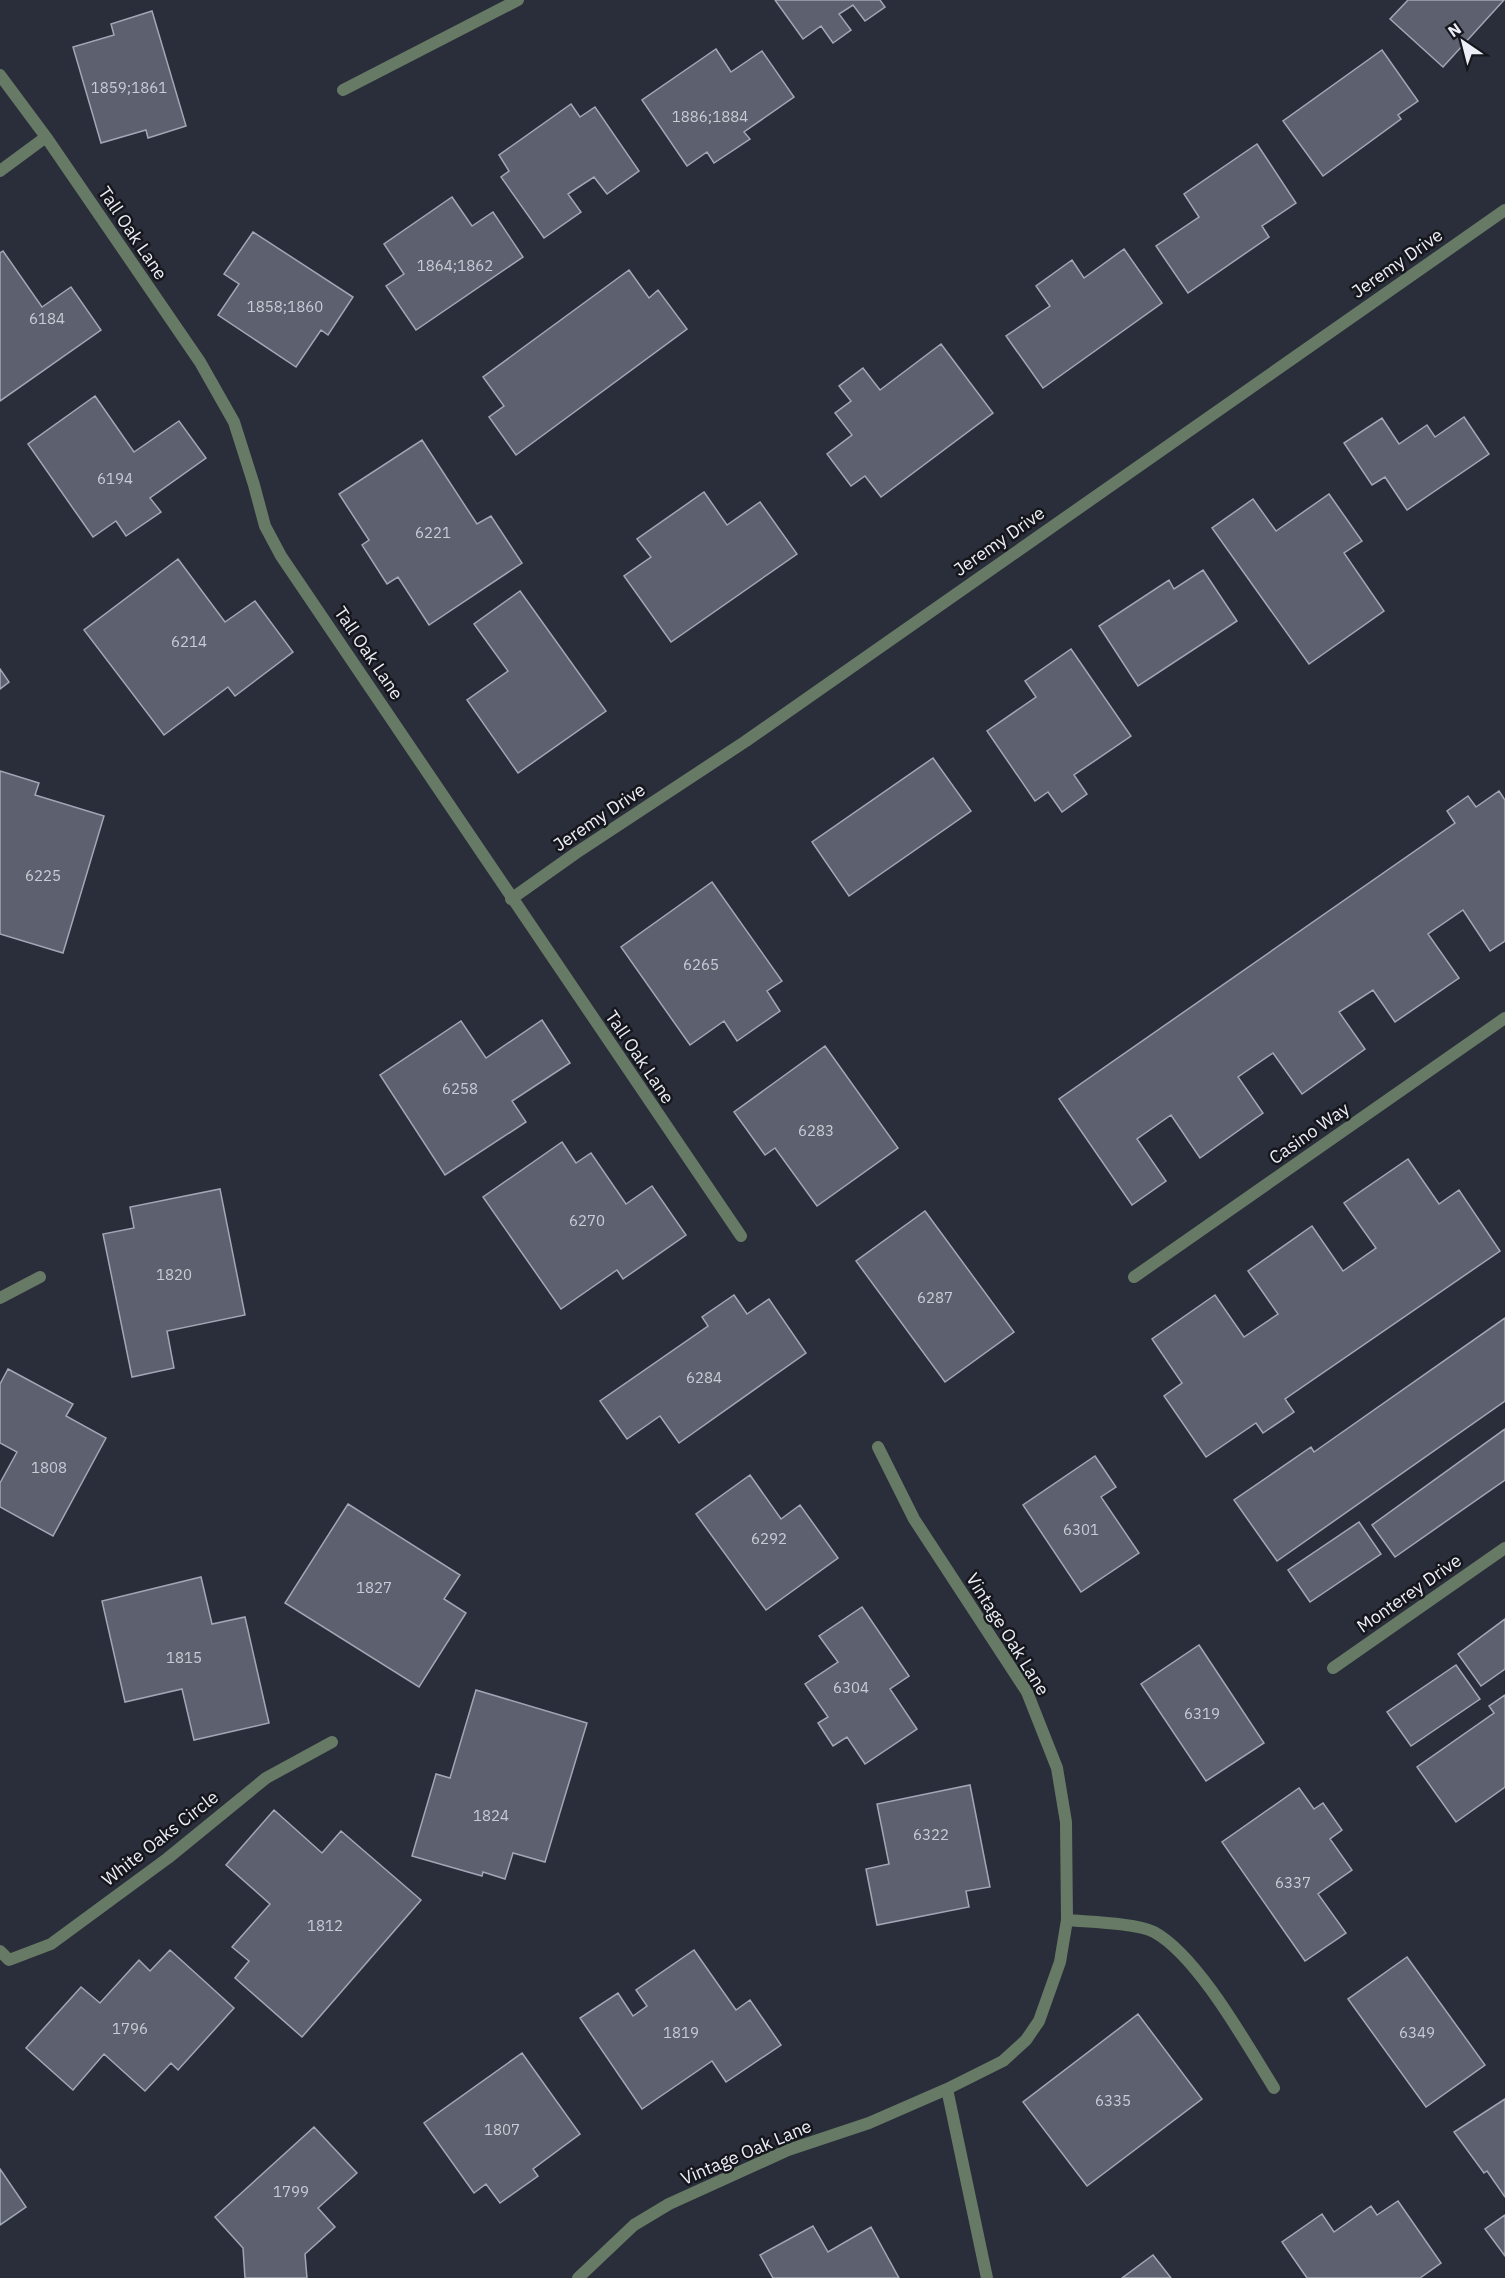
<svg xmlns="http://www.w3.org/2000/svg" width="1505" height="2278" font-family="'IBM Plex Sans',sans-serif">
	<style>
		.building { fill: #5d616f; stroke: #a1a7b6; stroke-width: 1.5 }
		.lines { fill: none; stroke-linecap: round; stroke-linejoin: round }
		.street { stroke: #677a66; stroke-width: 12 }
		.labels { text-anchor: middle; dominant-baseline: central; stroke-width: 5; stroke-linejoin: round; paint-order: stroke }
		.number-label { font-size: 15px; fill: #c8ccd5 }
		.street-label { font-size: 18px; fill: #eceff7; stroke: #15171c }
	</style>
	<rect width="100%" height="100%" fill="#2a2e3a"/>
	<path class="building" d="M775 0H880L885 7 865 21 853 5 839 14 851 30 833 43 821 26 803 39Z
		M1408 0H1504L1443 67 1390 19Z
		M152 11 186 126 148 138 146 130 101 143 73 47 114 35 111 24Z
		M716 49 731 72 762 51 794 97 744 132 750 139 714 163 707 152 687 166 642 100Z
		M1382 50 1418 101 1398 115 1401 119 1323 176 1283 121Z
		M571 104 580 117 595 107 639 171 607 194 594 177 568 194 581 212 544 238 501 177 509 171 499 155Z
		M1257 144 1296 203 1262 226 1269 237 1188 293 1156 246 1199 217 1184 194Z
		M452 197 472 226 493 212 523 257 416 330 386 286 404 274 384 244Z
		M253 232 353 297 328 335 321 330 296 367 218 315 239 284 224 274Z
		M1124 249 1162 303 1043 388 1006 336 1050 306 1036 286 1072 260 1084 278Z
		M3 251 42 307 71 287 101 330 0 401V253Z
		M629 270 649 298 658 290 687 329 516 455 489 417 504 406 483 377Z
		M941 344 993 413 881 497 865 476 851 486 827 454 852 435 835 413 851 401 839 386 863 368 880 390Z
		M95 396 134 452 179 421 206 458 150 498 161 512 126 536 116 521 93 537 28 444Z
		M1464 417 1489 454 1407 510 1385 477 1372 485 1344 443 1382 418 1399 444 1427 425 1435 437Z
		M422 440 477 524 491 516 522 563 429 625 398 577 387 584 362 545 369 540 339 494Z
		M704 492 727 525 760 502 797 554 671 642 624 576 651 557 637 539Z
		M1329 494 1362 541 1344 553 1384 611 1309 664 1212 528 1253 499 1276 531Z
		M178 559 225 622 255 601 293 652 235 696 228 687 164 735 84 630Z
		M1203 570 1237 621 1138 686 1099 626 1169 580 1174 589Z
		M520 591 606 711 518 773 467 700 508 671 474 624Z
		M1071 649 1131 736 1074 775 1087 794 1062 812 1048 792 1035 801 987 731 1036 697 1025 681Z
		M0 669 9 682 0 689Z
		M933 758 971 811 849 896 812 842Z
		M0 771 39 783 35 795 104 816 63 953 0 934Z
		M1499 791 1505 800V941L1490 951 1463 910 1428 934 1459 978 1395 1022 1373 990 1339 1012 1365 1049 1302 1094 1273 1053 1238 1077 1263 1113 1200 1158 1171 1115 1137 1139 1166 1181 1132 1205 1059 1099 1455 823 1447 811 1468 796 1476 807Z
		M712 882 782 981 767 991 780 1011 737 1041 724 1021 690 1045 621 947Z
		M542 1020 570 1063 512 1101 526 1122 445 1175 380 1075 461 1021 486 1058Z
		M825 1046 898 1148 817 1206 775 1148 765 1155 734 1112Z
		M562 1142 576 1163 591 1153 626 1204 652 1186 686 1235 623 1279 617 1270 561 1309 483 1197Z
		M1408 1159 1439 1204 1459 1190 1500 1251 1285 1399 1294 1412 1263 1433 1256 1423 1206 1457 1164 1396 1182 1383 1152 1339 1215 1295 1244 1337 1278 1314 1248 1271 1312 1226 1343 1271 1376 1248 1344 1203Z
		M220 1189 245 1315 167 1331 174 1368 132 1377 103 1234 134 1228 130 1207Z
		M925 1211 1014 1332 945 1382 856 1261Z
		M734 1295 747 1314 769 1299 806 1353 679 1443 660 1416 627 1439 600 1401 708 1326 702 1317Z
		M1505 1318V1401L1277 1561 1234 1500 1311 1447 1314 1452Z
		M8 1369 73 1404 66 1416 106 1438 53 1536 0 1507V1483L17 1452 0 1443V1384Z
		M1505 1429V1480L1395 1557 1372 1525Z
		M1095 1456 1116 1487 1101 1497 1139 1553 1081 1592 1023 1505Z
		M750 1475 781 1519 800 1505 838 1558 766 1610 696 1514Z
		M348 1504 460 1575 444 1599 466 1613 419 1687 285 1603Z
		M1359 1522 1381 1554 1310 1602 1288 1570Z
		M201 1577 212 1624 245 1617 269 1723 194 1740 182 1689 125 1702 102 1601Z
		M862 1607 909 1676 890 1689 917 1729 865 1764 847 1737 833 1746 818 1723 828 1717 805 1684 838 1662 819 1636Z
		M1505 1619V1669L1481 1686 1458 1654Z
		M1199 1645 1264 1743 1206 1781 1141 1684Z
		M1456 1665 1480 1699 1411 1746 1387 1712Z
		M476 1690 587 1723 545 1862 513 1853 505 1879 483 1872 482 1876 412 1856 436 1774 450 1778Z
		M1505 1695V1787L1456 1822 1417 1767 1494 1713 1489 1706Z
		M970 1785 990 1887 966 1891 969 1907 877 1925 866 1869 889 1864 877 1804Z
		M1299 1788 1314 1809 1323 1803 1342 1830 1330 1839 1352 1870 1318 1894 1346 1933 1305 1961 1222 1842Z
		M274 1810 322 1853 341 1831 421 1900 302 2037 235 1978 249 1961 232 1947 270 1904 226 1865Z
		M170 1950 234 2008 178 2070 171 2063 145 2091 104 2054 73 2090 26 2048 81 1987 100 2003 139 1960 150 1971Z
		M694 1950 736 2010 750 2000 781 2045 726 2082 712 2061 642 2109 580 2018 618 1993 633 2016 647 2006 636 1990Z
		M1407 1957 1485 2065 1426 2107 1348 1999Z
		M1138 2014 1202 2099 1087 2186 1023 2102Z
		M522 2053 580 2134 533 2169 538 2176 500 2203 486 2184 474 2193 424 2123Z
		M1505 2099V2197L1487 2171 1484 2173 1454 2132Z
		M314 2127 357 2173 318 2208 335 2227 305 2254 307 2278H245L243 2248 215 2217Z
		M0 2169 26 2207 0 2225Z
		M1398 2201 1441 2263 1420 2278H1307L1282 2242 1322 2214 1334 2232 1371 2206 1377 2215Z
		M1505 2215V2256L1485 2229Z
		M813 2226 828 2252 871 2227 899 2278H773L760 2255Z
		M1153 2255 1171 2278H1122Z"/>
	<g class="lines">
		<path class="street" d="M0 75 46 137 200 362 234 422 254 485 265 526 281 556 741 1236
			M343 90 518 0
			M0 171 46 137
			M511 899 576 853 746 741 1505 210
			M1134 1277 1505 1018
			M0 1298 40 1277
			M1333 1668 1505 1548
			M1067 1920C1088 1922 1137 1923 1154 1932 1198 1956 1247 2045 1274 2088
			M0 1951 9 1960 51 1944 168 1858 266 1778 332 1742
			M947 2089 987 2278
			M578 2278 634 2225 669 2204 788 2150 869 2123 947 2089 1003 2061 1026 2040 1039 2021 1060 1962 1067 1920 1066 1822 1057 1768 1027 1692 914 1519 878 1447"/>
	</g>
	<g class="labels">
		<g class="number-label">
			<text x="129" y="87">1859;1861</text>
			<text x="710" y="116">1886;1884</text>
			<text x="455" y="265">1864;1862</text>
			<text x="285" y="306">1858;1860</text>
			<text x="47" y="318">6184</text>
			<text x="115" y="478">6194</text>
			<text x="433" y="532">6221</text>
			<text x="189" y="641">6214</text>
			<text x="43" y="875">6225</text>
			<text x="701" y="964">6265</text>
			<text x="460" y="1088">6258</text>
			<text x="816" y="1130">6283</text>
			<text x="587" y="1220">6270</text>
			<text x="174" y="1274">1820</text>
			<text x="935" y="1297">6287</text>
			<text x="704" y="1377">6284</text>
			<text x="49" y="1467">1808</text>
			<text x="1081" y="1529">6301</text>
			<text x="769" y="1538">6292</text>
			<text x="374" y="1587">1827</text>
			<text x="184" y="1657">1815</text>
			<text x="851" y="1687">6304</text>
			<text x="1202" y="1713">6319</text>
			<text x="491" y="1815">1824</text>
			<text x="931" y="1834">6322</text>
			<text x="1293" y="1882">6337</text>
			<text x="325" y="1925">1812</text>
			<text x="130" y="2028">1796</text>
			<text x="681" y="2032">1819</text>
			<text x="1417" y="2032">6349</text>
			<text x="1113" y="2100">6335</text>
			<text x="502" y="2129">1807</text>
			<text x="291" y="2191">1799</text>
		</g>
		<g class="street-label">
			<text transform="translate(133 233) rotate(56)">Tall Oak Lane</text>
			<text transform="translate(1397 263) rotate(-35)">Jeremy Drive</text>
			<text transform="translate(999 541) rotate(-35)">Jeremy Drive</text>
			<text transform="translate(369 653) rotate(56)">Tall Oak Lane</text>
			<text transform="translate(599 817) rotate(-34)">Jeremy Drive</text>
			<text transform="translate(640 1057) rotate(56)">Tall Oak Lane</text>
			<text transform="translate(1309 1133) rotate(-35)">Casino Way</text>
			<text transform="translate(1409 1593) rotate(-35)">Monterey Drive</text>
			<text transform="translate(1008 1634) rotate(58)">Vintage Oak Lane</text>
			<text transform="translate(160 1838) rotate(-38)">White Oaks Circle</text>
			<text transform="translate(746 2152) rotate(-23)">Vintage Oak Lane</text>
		</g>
	</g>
	<g transform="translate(1463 42) rotate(325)" stroke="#15171c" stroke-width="4.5" paint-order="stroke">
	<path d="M0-4.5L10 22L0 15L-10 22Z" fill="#eceff7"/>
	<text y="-9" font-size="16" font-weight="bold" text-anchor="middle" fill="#eceff7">N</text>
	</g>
</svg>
